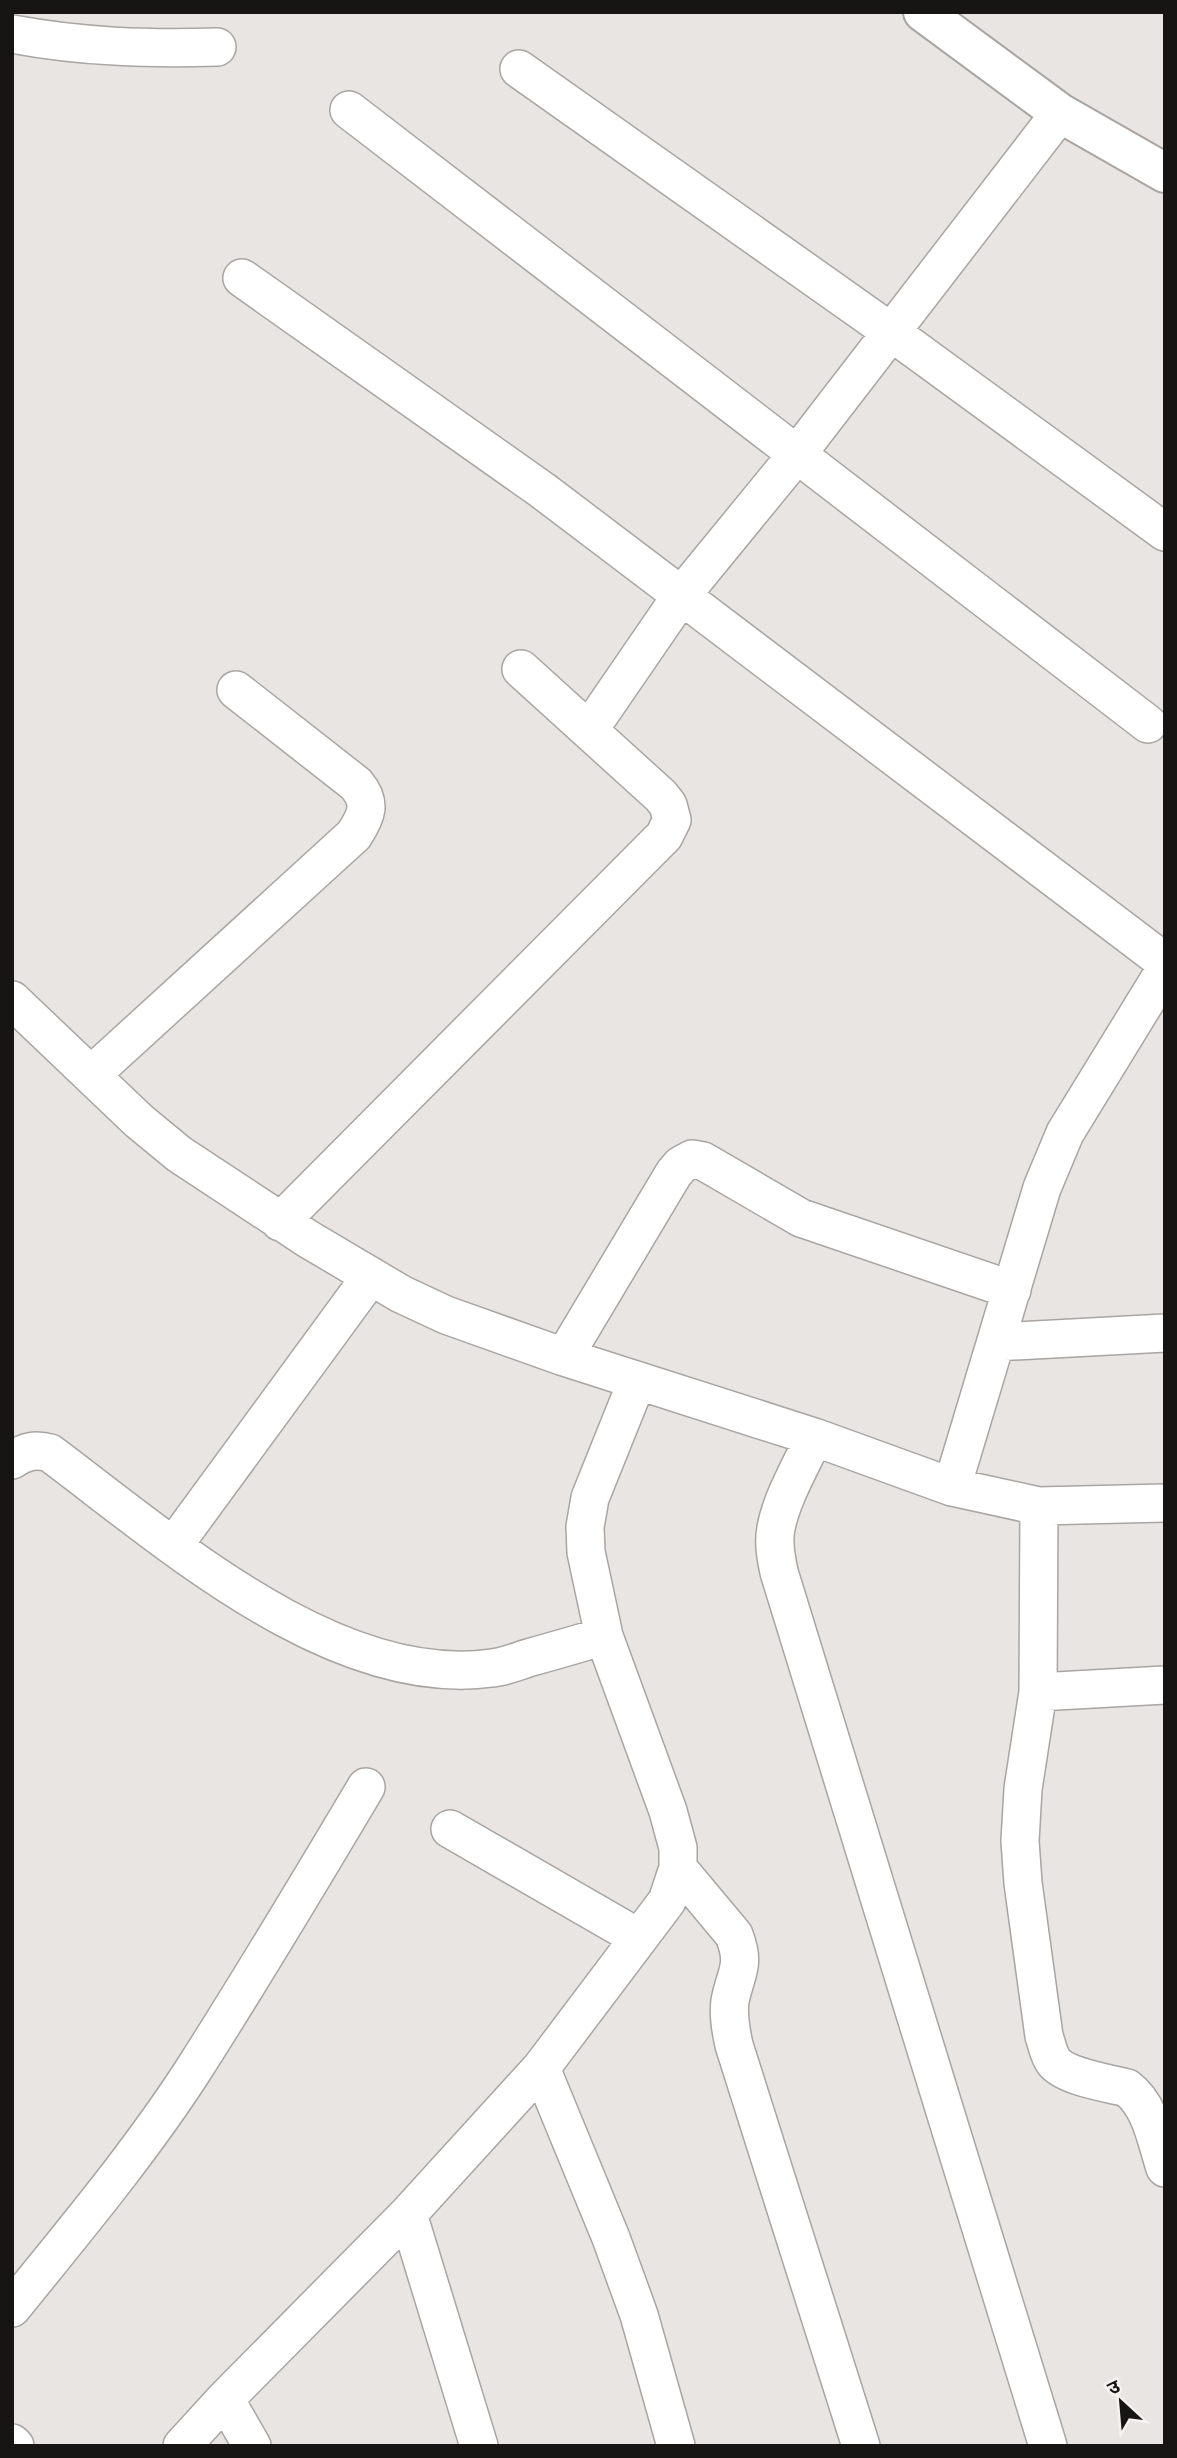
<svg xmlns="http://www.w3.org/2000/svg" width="1177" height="2458" font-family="'Archivo Narrow','Noto Sans Devanagari',sans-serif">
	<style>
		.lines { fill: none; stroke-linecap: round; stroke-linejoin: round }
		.street-casing { stroke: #a8a5a3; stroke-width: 40 }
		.secondary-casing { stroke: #a8a5a3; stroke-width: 42 }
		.street { stroke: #fff; stroke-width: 37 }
		.secondary { stroke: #fff; stroke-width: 38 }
	</style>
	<rect width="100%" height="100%" fill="#e8e5e2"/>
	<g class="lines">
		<g class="street-casing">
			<path id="street" d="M12 34C82 47 147 49 217 47
				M519 69 891 332 1165 532
				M349 110 1148 724
				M242 278 542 490 1165 962
				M589 730 681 596 798 453 1060 113
				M12 1000 139 1121 179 1154 308 1239 401 1294 446 1315 564 1357 814 1437 952 1487 1039 1506 1165 1503
				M91 1075 354 835C367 815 372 803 356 784L236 690
				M280 1222 664 836 672 820 668 805 661 796 521 669
				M996 1342 1165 1333
				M564 1357 674 1173 681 1165 692 1159 703 1161 801 1218 1012 1290
				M814 1437C801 1466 782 1497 776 1528 773 1543 776 1558 779 1572L1048 2446
				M12 1460C26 1451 35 1449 50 1453 168 1541 335 1690 492 1668 504 1667 516 1662 528 1658 553 1651 578 1644 604 1636
				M952 1487 1042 1188 1065 1133 1165 970
				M1039 1506 1038 1692 1023 1789 1020 1841 1023 1883 1044 2036C1047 2044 1048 2054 1054 2062 1066 2077 1108 2083 1127 2088 1151 2106 1156 2141 1165 2168
				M174 1545 371 1276
				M1038 1692 1165 1685
				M450 1829 639 1938
				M678 1868 734 1935C746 1966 736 1971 730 2001 728 2016 731 2031 734 2045L861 2446
				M541 2068 611 2238 639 2315 676 2446
				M408 2214 479 2446
				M12 2308C74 2231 138 2155 192 2072 252 1978 309 1883 366 1787
				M225 2399 252 2446
				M12 2443 15 2446
				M182 2446 225 2399 408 2214 541 2068 667 1901 678 1868V1848L668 1811 604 1636 586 1552 585 1527 590 1498 637 1381"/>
		</g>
		<g class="secondary-casing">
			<path id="secondary" d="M923 12 1060 113 1165 173"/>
		</g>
		<use href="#street" class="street"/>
		<use href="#secondary" class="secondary"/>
	</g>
	<rect width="1177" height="2458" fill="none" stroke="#161514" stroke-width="28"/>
	<g transform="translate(1121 2402) rotate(334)" stroke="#f6f2f0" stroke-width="5" paint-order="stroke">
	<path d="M0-5L12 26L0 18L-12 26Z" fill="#161514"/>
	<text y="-10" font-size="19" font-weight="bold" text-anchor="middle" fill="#161514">उ</text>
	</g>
</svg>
